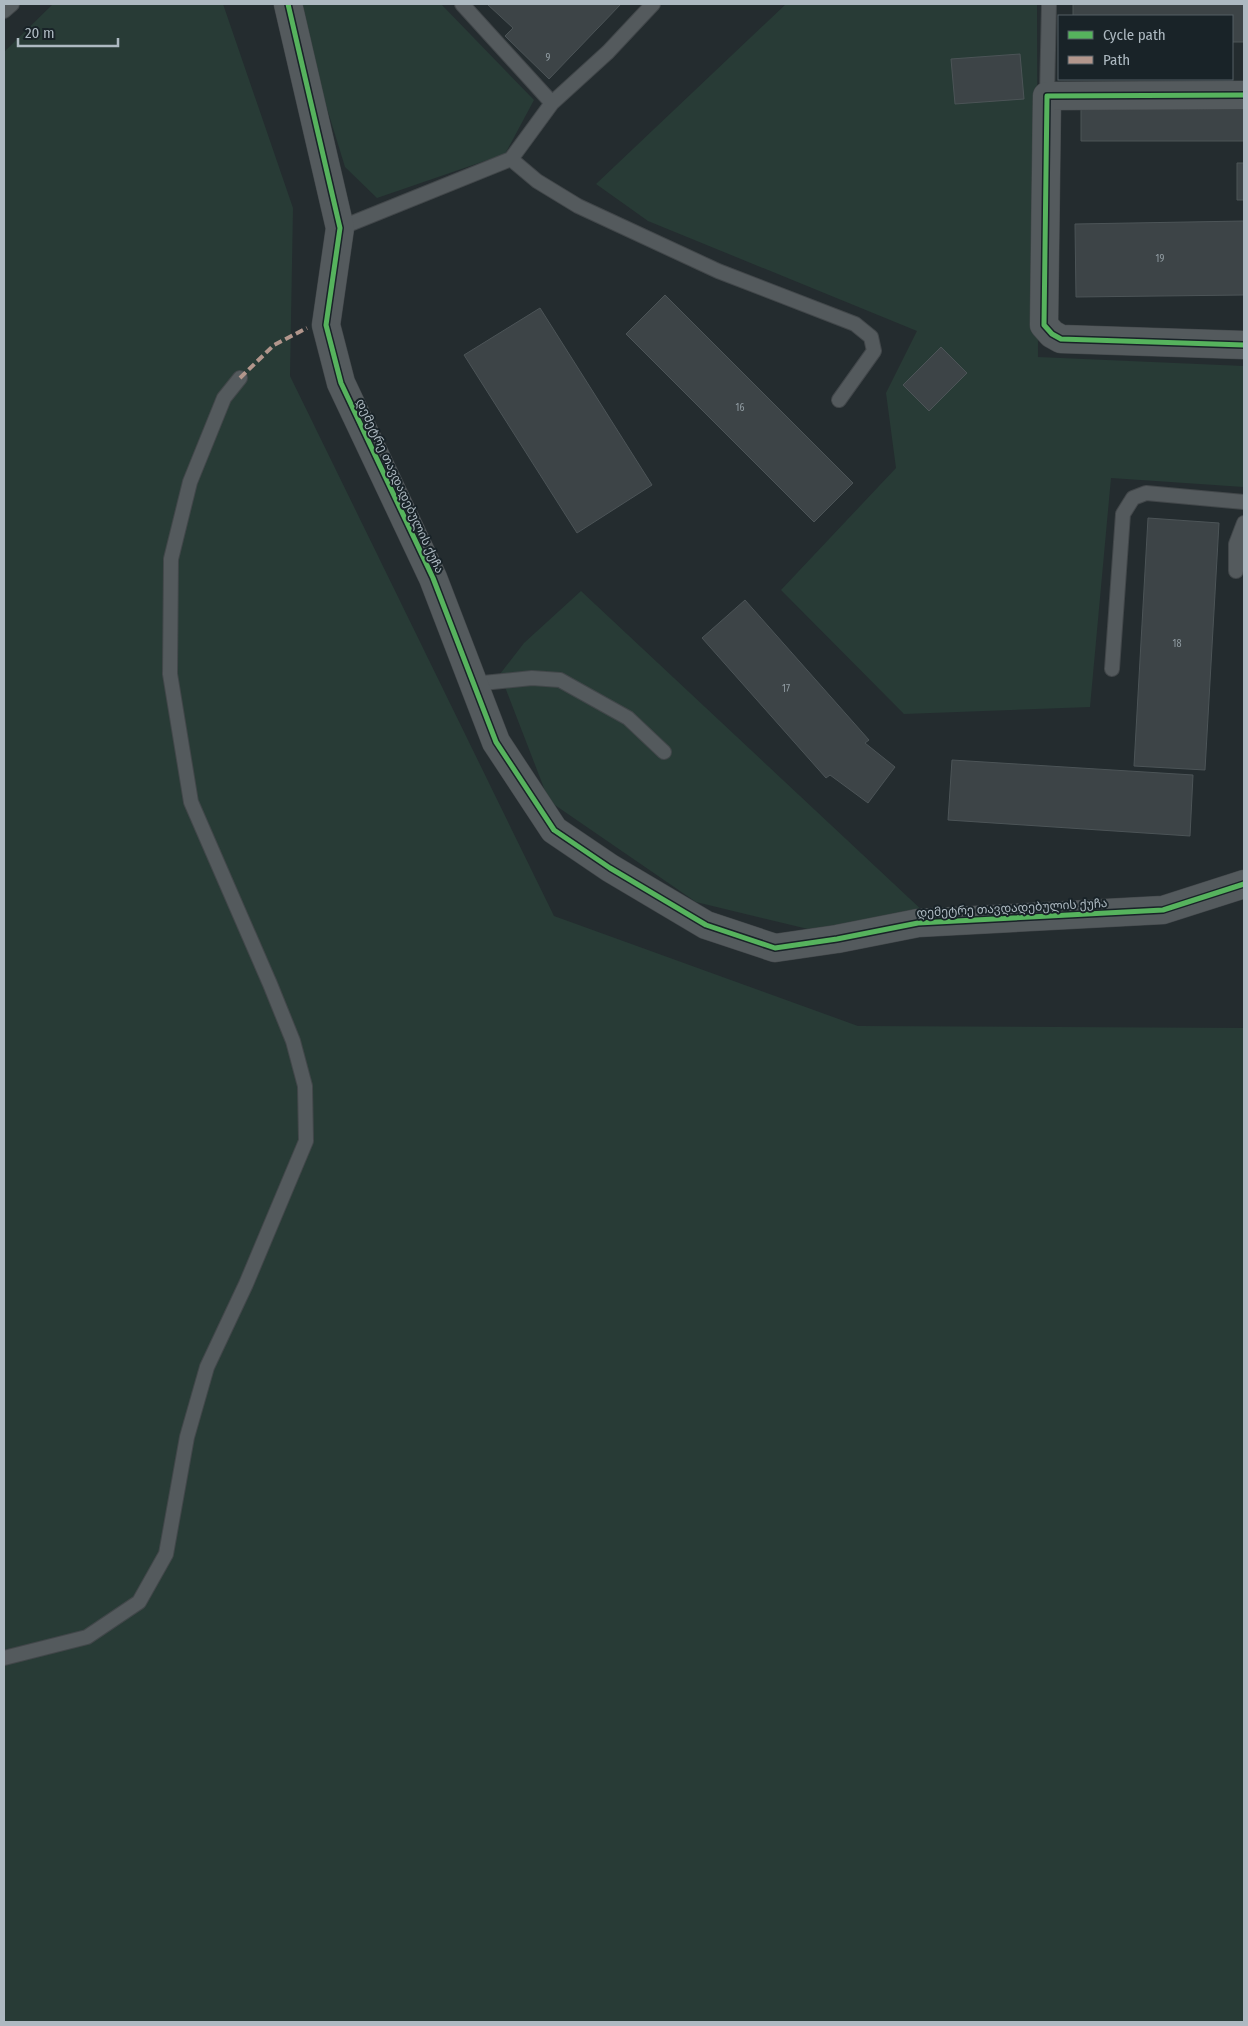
<svg xmlns="http://www.w3.org/2000/svg" width="1248" height="2026" font-family="'Fira Sans Condensed','Noto Sans Georgian',sans-serif">
	<style>
		.green { fill: #283b36 }
		.building { fill: #3d4447; stroke: #4c5457 }
		.lines { fill: none; stroke-linecap: round; stroke-linejoin: round }
		.lane-casing { stroke: #42474a; stroke-width: 16 }
		.street-casing { stroke: #42474a; stroke-width: 29 }
		.lane { stroke: #545a5d; stroke-width: 14 }
		.street { stroke: #545a5d; stroke-width: 28 }
		.quiet { stroke: #b2968c; stroke-width: 4; stroke-dasharray: 8 4; stroke-linecap: butt }
		.cycleway-casing { stroke: #192328; stroke-width: 8 }
		.cycleway { stroke: #56b35d; stroke-width: 5 }
		.labels { text-anchor: middle; dominant-baseline: central; stroke-width: 4; stroke-linejoin: round; paint-order: stroke }
		.number-label { font-size: 10px; fill: #919ca2 }
		.street-label { font-size: 12px; fill: #adb9c1; stroke: #192328 }
	</style>
	<rect width="100%" height="100%" fill="#242c2f"/>
	<path class="green" d="M53 4H223L293 208 290 376 554 916 858 1026 1244 1028V2022H4V52Z
		M295 4H441L534 100 505 154 377 198 345 167Z
		M786 4H1037L1038 357 1244 366V487L1111 478 1090 707 904 714 781 590 896 468 886 393 917 331 648 221 596 184Z
		M581 591 925 913 808 929 696 902 549 801 500 674 524 643Z"/>
	<path class="building" d="M487 4H621L549 79 505 36 513 28Z
		M1073 4H1244V42H1232V16H1073Z
		M1020 54 1024 99 955 104 951 59Z
		M1081 107 1244 108V141H1081Z
		M1237 163H1244V200H1237Z
		M1244 221V295L1076 297 1075 224Z
		M665 295 853 483 814 522 626 334Z
		M540 308 652 485 577 533 464 355Z
		M941 347 967 373 929 411 903 385Z
		M1148 518 1219 523 1205 770 1134 766Z
		M745 600 869 740 865 743 895 767 868 803 830 775 826 778 702 638Z
		M952 760 1193 775 1190 836 948 820Z"/>
	<g class="lines">
		<g class="lane-casing">
			<path id="lane" d="M462 4 552 103
				M4 11 12 4
				M1047 96 1049 4
				M511 159 537 181 578 206 718 271 855 324 871 337 874 351 839 400
				M340 228 511 159 552 103 608 52 653 4
				M1236 571V544L1244 523
				M1112 669 1123 514 1133 498 1146 493 1244 502
				M473 684 532 678 560 680 628 718 664 752
				M4 1658 87 1637 139 1602 166 1554 187 1437 207 1367 246 1284 306 1141 305 1086 293 1041 270 984 191 802 170 674 171 559 190 482 224 398 240 378"/>
		</g>
		<g class="street-casing">
			<path id="street" d="M288 4 340 228 326 325 341 383 433 578 496 742 554 830 610 868 706 925 775 948 837 939 918 923 1163 910 1244 884
				M1244 95 1047 96 1044 325 1052 334 1061 339 1244 345"/>
		</g>
		<use href="#lane" class="lane"/>
		<use href="#street" class="street"/>
		<path class="quiet" d="M240 378 274 345 307 328"/>
		<g class="cycleway-casing">
			<path id="cycleway" d="M288 4 340 228 326 325 341 383 433 578 496 742 554 830 610 868 706 925 775 948 837 939 918 923 1163 910 1244 884
				M1244 95 1047 96 1044 325 1052 334 1061 339 1244 345"/>
		</g>
		<use href="#cycleway" class="cycleway"/>
	</g>
	<g class="labels">
		<g class="number-label">
			<text x="548" y="58">9</text>
			<text x="1160" y="259">19</text>
			<text x="740" y="408">16</text>
			<text x="1177" y="644">18</text>
			<text x="786" y="689">17</text>
		</g>
		<g class="street-label">
			<text transform="translate(400 486) rotate(65)">დემეტრე თავდადებულის ქუჩა</text>
			<text transform="translate(1012 908) rotate(-3)">დემეტრე თავდადებულის ქუჩა</text>
		</g>
	</g>
	<rect width="1248" height="2026" fill="none" stroke="#adb9c1" stroke-width="10"/>
	<rect x="1058" y="15" width="175" height="65" fill="#192328" stroke="#545f65"/>
	<rect x="1068" y="31" width="25" height="8" fill="#56b35d" stroke="#545f65"/>
	<text x="1103" y="40" font-size="15" fill="#adb9c1">Cycle path</text>
	<rect x="1068" y="56" width="25" height="8" fill="#b2968c" stroke="#545f65"/>
	<text x="1103" y="65" font-size="15" fill="#adb9c1">Path</text>
	<path d="M18 38v8h100v-8" fill="none" stroke="#adb9c1" stroke-width="2.5"/>
	<text x="25" y="38" font-size="15" fill="#adb9c1" stroke="#192328" stroke-width="4" paint-order="stroke">20 m</text>
</svg>
